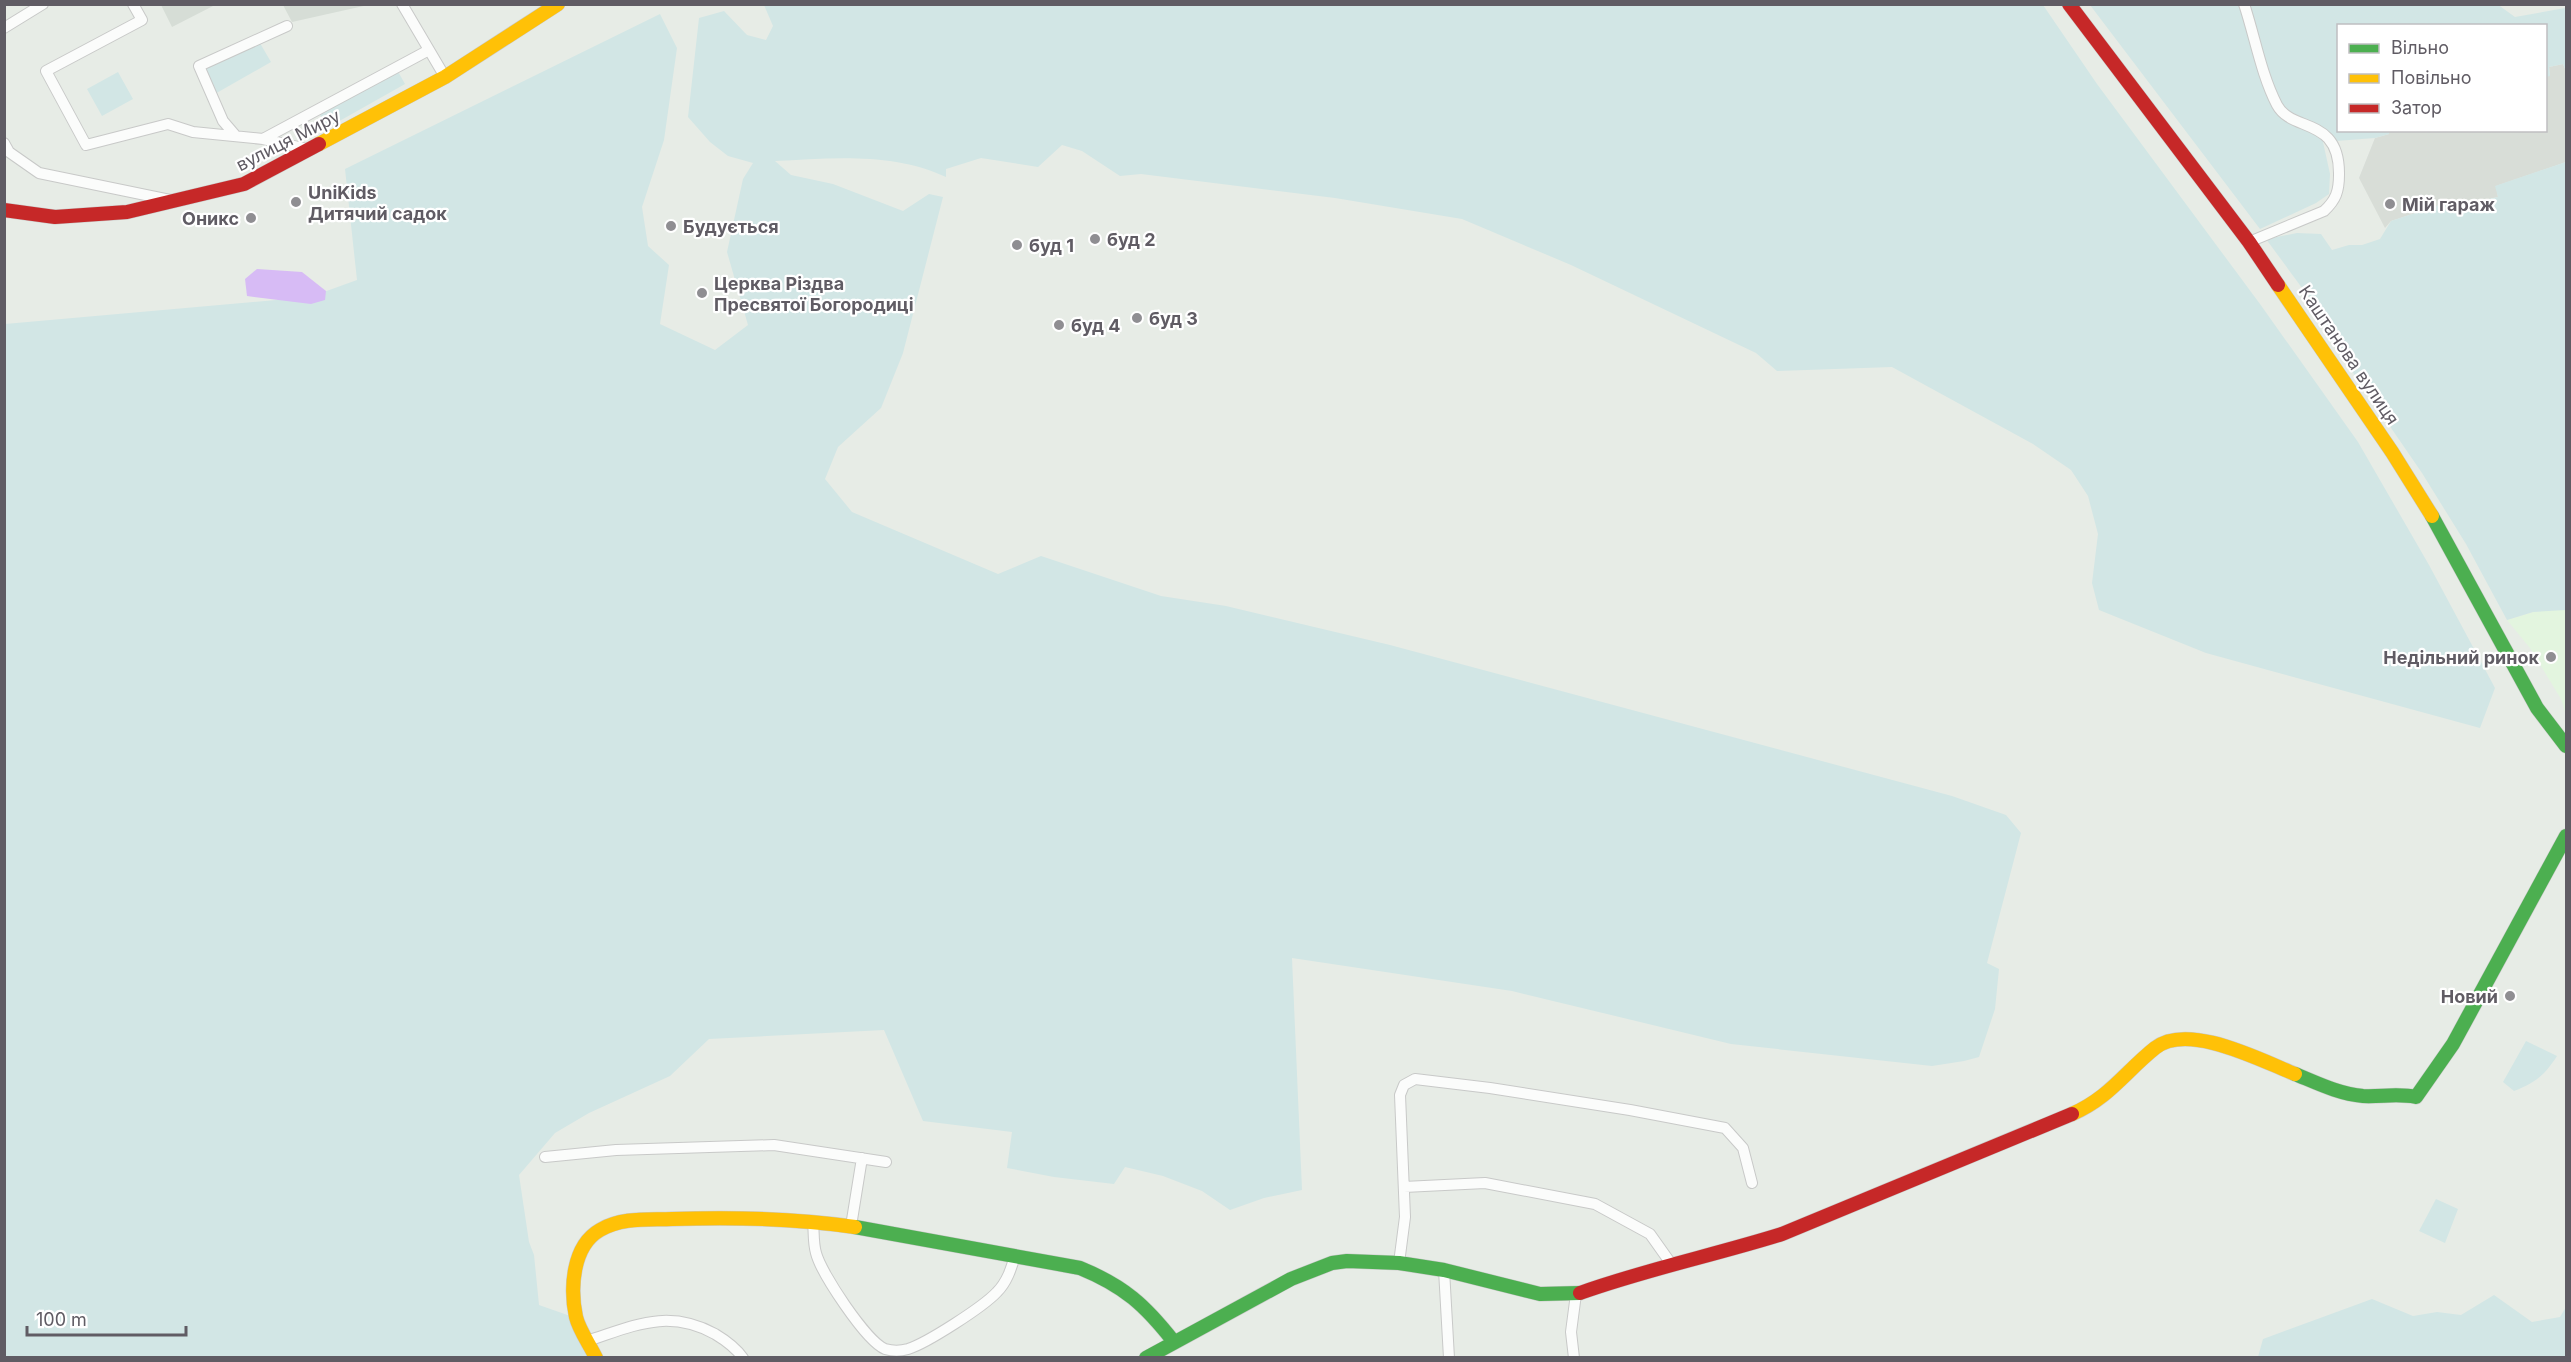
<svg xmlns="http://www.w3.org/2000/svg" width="2571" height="1362" font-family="Inter,sans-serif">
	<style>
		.commercial { fill: #e3f5df }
		.industrial { fill: #d8ddd7 }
		.education { fill: #d6ddd6 }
		.green { fill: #d2e6e5 }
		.water { fill: #d7bbf5 }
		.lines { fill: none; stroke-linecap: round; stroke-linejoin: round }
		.street-casing { stroke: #c8c9c8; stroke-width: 12 }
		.fast-casing { stroke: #c9c9c9; stroke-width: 15 }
		.slow-casing { stroke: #c9c9c9; stroke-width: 15 }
		.jam-casing { stroke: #c9c9c9; stroke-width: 15 }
		.street { stroke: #fbfcfb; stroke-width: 10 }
		.fast { stroke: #4caf50; stroke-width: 14 }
		.slow { stroke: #ffc107; stroke-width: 14 }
		.jam { stroke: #c62828; stroke-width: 14 }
		.poi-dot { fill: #8f8e92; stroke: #fff; stroke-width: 2 }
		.labels { text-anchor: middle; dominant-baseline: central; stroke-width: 4.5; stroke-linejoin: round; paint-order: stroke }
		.street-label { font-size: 18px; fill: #605c64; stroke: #fff }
		.poi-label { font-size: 18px; font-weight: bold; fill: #605c64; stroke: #fff; text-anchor: start }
	</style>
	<rect width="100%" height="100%" fill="#e7ece6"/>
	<path class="commercial" d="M2556 609 2566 610V715L2561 699 2530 648 2507 620 2533 612Z"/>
	<path class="industrial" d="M2563 64 2566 71V162L2496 186 2498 197 2451 207 2449 202 2391 221 2385 228 2359 178 2375 138 2389 134V131L2546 130V77L2550 75 2549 67Z"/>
	<path class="education" d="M161 5H215L172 27Z
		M283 5H368L292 22Z"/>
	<path class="green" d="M2497 4 2515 17 2565 8 2566 5V71L2563 64 2549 67 2550 76 2546 77V26H2338V130L2389 131V134L2375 138 2323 142 2330 174 2329 194 2316 203 2260 229 2090 5Z
		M764 5H2043L2097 84 2260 304 2358 442 2429 565 2495 688 2480 728 2206 653 2099 610 2092 583 2098 534 2088 496 2071 470 2033 444 1892 367 1777 371 1756 353 1571 265 1462 219 1335 198 1141 174 1120 176 1082 151 1062 145 1038 167 981 158 946 169V177C894 152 830 158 775 161L791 175 833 184 903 211 929 194 943 197 903 353 881 408 838 447 825 479 852 512 998 574 1041 556 1161 596 1226 606 1390 645 1952 796 2006 815 2021 833 1987 963 1999 969 1995 1009 1979 1057 1964 1061 1932 1066 1731 1044 1512 991 1292 958 1302 1190 1264 1198 1230 1210 1202 1191 1163 1176 1125 1167 1114 1184 1054 1177 1007 1168 1012 1132 923 1121 884 1030 709 1039 670 1076 589 1113 555 1133 519 1175 529 1242 534 1255 539 1305 576 1318 596 1357 5 1358V324L310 297 357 280 345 169 660 14 677 48 664 140 642 207 648 246 669 265 660 324 715 350 748 325 727 252 743 179 753 163 728 156 710 142 688 117 699 18 724 11 747 35 766 40 773 26Z
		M257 38 271 62 213 95 199 66Z
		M396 68 405 84 327 128 318 111Z
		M118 72 133 99 102 116 87 89Z
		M2566 162V610L2533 612 2507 620 2466 544 2422 473 2332 342 2322 315 2266 239 2297 233 2321 234 2332 250 2349 245H2362L2380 239 2391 221 2449 202 2452 207 2498 197 2495 186Z
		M2526 1041 2557 1056C2544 1076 2536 1082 2514 1091L2503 1082Z
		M2436 1199 2458 1209 2445 1243 2419 1231Z
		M2494 1295 2532 1322 2560 1317 2566 1307V1357H2258L2263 1339 2372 1299 2413 1316 2437 1312 2461 1315Z"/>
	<path class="water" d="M257 269 302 272 326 291 325 300 311 304 247 296 245 279Z"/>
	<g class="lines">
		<g class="street-casing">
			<path id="street" d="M133 4 142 20 46 71 86 145 168 124 193 132 263 139 307 149
				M402 4 445 77
				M2244 4C2255 37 2261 74 2277 105 2292 133 2340 116 2339 175 2339 191 2336 200 2324 211L2249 242
				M4 28 43 4
				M235 135 223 121 199 66 287 26
				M263 139 429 50
				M4 143 9 152 39 173 170 200
				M545 1157 616 1150 774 1145 886 1162
				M1404 1187 1485 1183 1595 1204 1650 1234 1672 1265
				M813 1221C814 1231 813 1243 816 1253 821 1273 866 1341 885 1349 892 1351 901 1351 908 1349 927 1343 983 1307 997 1292 1007 1282 1011 1269 1015 1256
				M851 1226 862 1158
				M1399 1263 1405 1217 1400 1095 1404 1085 1415 1079 1490 1088 1630 1110 1725 1128 1743 1148 1752 1183
				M1444 1270 1449 1358
				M587 1341C634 1326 667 1308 715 1334 725 1340 736 1348 743 1358
				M1574 1358 1571 1332 1576 1294"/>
		</g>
		<g class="fast-casing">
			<path id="fast" d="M2432 516 2537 708 2566 746
				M2295 1074C2317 1083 2339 1094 2363 1096 2381 1097 2398 1093 2416 1097L2453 1044 2566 836
				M855 1227 1080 1268C1124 1286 1145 1305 1174 1342
				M1146 1358 1291 1279 1332 1263 1347 1261 1399 1263 1444 1270 1540 1294 1580 1293"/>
		</g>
		<g class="slow-casing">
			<path id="slow" d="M319 144 445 77 558 4
				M2278 285 2392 452 2432 516
				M2072 1114C2109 1098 2125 1072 2155 1048 2188 1022 2260 1060 2295 1074
				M596 1358C590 1345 579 1330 576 1317 570 1289 572 1246 600 1230 622 1217 648 1220 672 1219 733 1217 795 1218 855 1227"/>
		</g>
		<g class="jam-casing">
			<path id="jam" d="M2069 4 2249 242 2278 285
				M4 210 55 217 127 212 244 184 319 144
				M1580 1293C1647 1269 1715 1255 1782 1234L2072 1114"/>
		</g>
		<use href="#street" class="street"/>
		<use href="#fast" class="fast"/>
		<use href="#slow" class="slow"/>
		<use href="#jam" class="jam"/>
	</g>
	<g class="poi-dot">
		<circle cx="296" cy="202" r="6"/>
		<circle cx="2390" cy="204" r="6"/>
		<circle cx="251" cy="218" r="6"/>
		<circle cx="671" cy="226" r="6"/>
		<circle cx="1095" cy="239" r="6"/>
		<circle cx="1017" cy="245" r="6"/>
		<circle cx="702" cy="293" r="6"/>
		<circle cx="1137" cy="318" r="6"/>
		<circle cx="1059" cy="325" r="6"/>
		<circle cx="2551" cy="657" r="6"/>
		<circle cx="2510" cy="996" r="6"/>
	</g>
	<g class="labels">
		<g class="street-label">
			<text transform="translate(288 140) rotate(-27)">вулиця Миру</text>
			<text transform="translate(2349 355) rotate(56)">Каштанова вулиця</text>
		</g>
		<g class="poi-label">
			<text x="308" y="192">UniKids<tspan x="308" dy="21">Дитячий садок</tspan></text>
			<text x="2402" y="204">Мій гараж</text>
			<text x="239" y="218" text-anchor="end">Оникс</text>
			<text x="683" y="226">Будується</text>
			<text x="1107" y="239">буд 2</text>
			<text x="1029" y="245">буд 1</text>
			<text x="714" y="283">Церква Різдва<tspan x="714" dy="21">Пресвятої Богородиці</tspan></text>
			<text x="1149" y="318">буд 3</text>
			<text x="1071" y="325">буд 4</text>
			<text x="2539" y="657" text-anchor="end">Недільний ринок</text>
			<text x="2498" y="996" text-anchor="end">Новий</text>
		</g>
	</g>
	<rect width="2571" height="1362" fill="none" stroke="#605c64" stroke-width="12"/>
	<rect x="2337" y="24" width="210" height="108" fill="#ffffff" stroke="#bfbec1" stroke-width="1.5"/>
	<rect x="2349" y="44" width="30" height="9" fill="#4caf50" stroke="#bfbec1" stroke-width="1.5"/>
	<text x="2391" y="54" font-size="18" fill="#605c64">Вільно</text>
	<rect x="2349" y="74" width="30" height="9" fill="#ffc107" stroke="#bfbec1" stroke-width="1.5"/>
	<text x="2391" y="84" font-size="18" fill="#605c64">Повільно</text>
	<rect x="2349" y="104" width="30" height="9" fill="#c62828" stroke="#bfbec1" stroke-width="1.5"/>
	<text x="2391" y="114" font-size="18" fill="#605c64">Затор</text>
	<path d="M27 1326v9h159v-9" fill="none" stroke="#605c64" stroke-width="3"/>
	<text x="36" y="1326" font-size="18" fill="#605c64" stroke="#ffffff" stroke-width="4.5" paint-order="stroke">100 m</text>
</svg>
